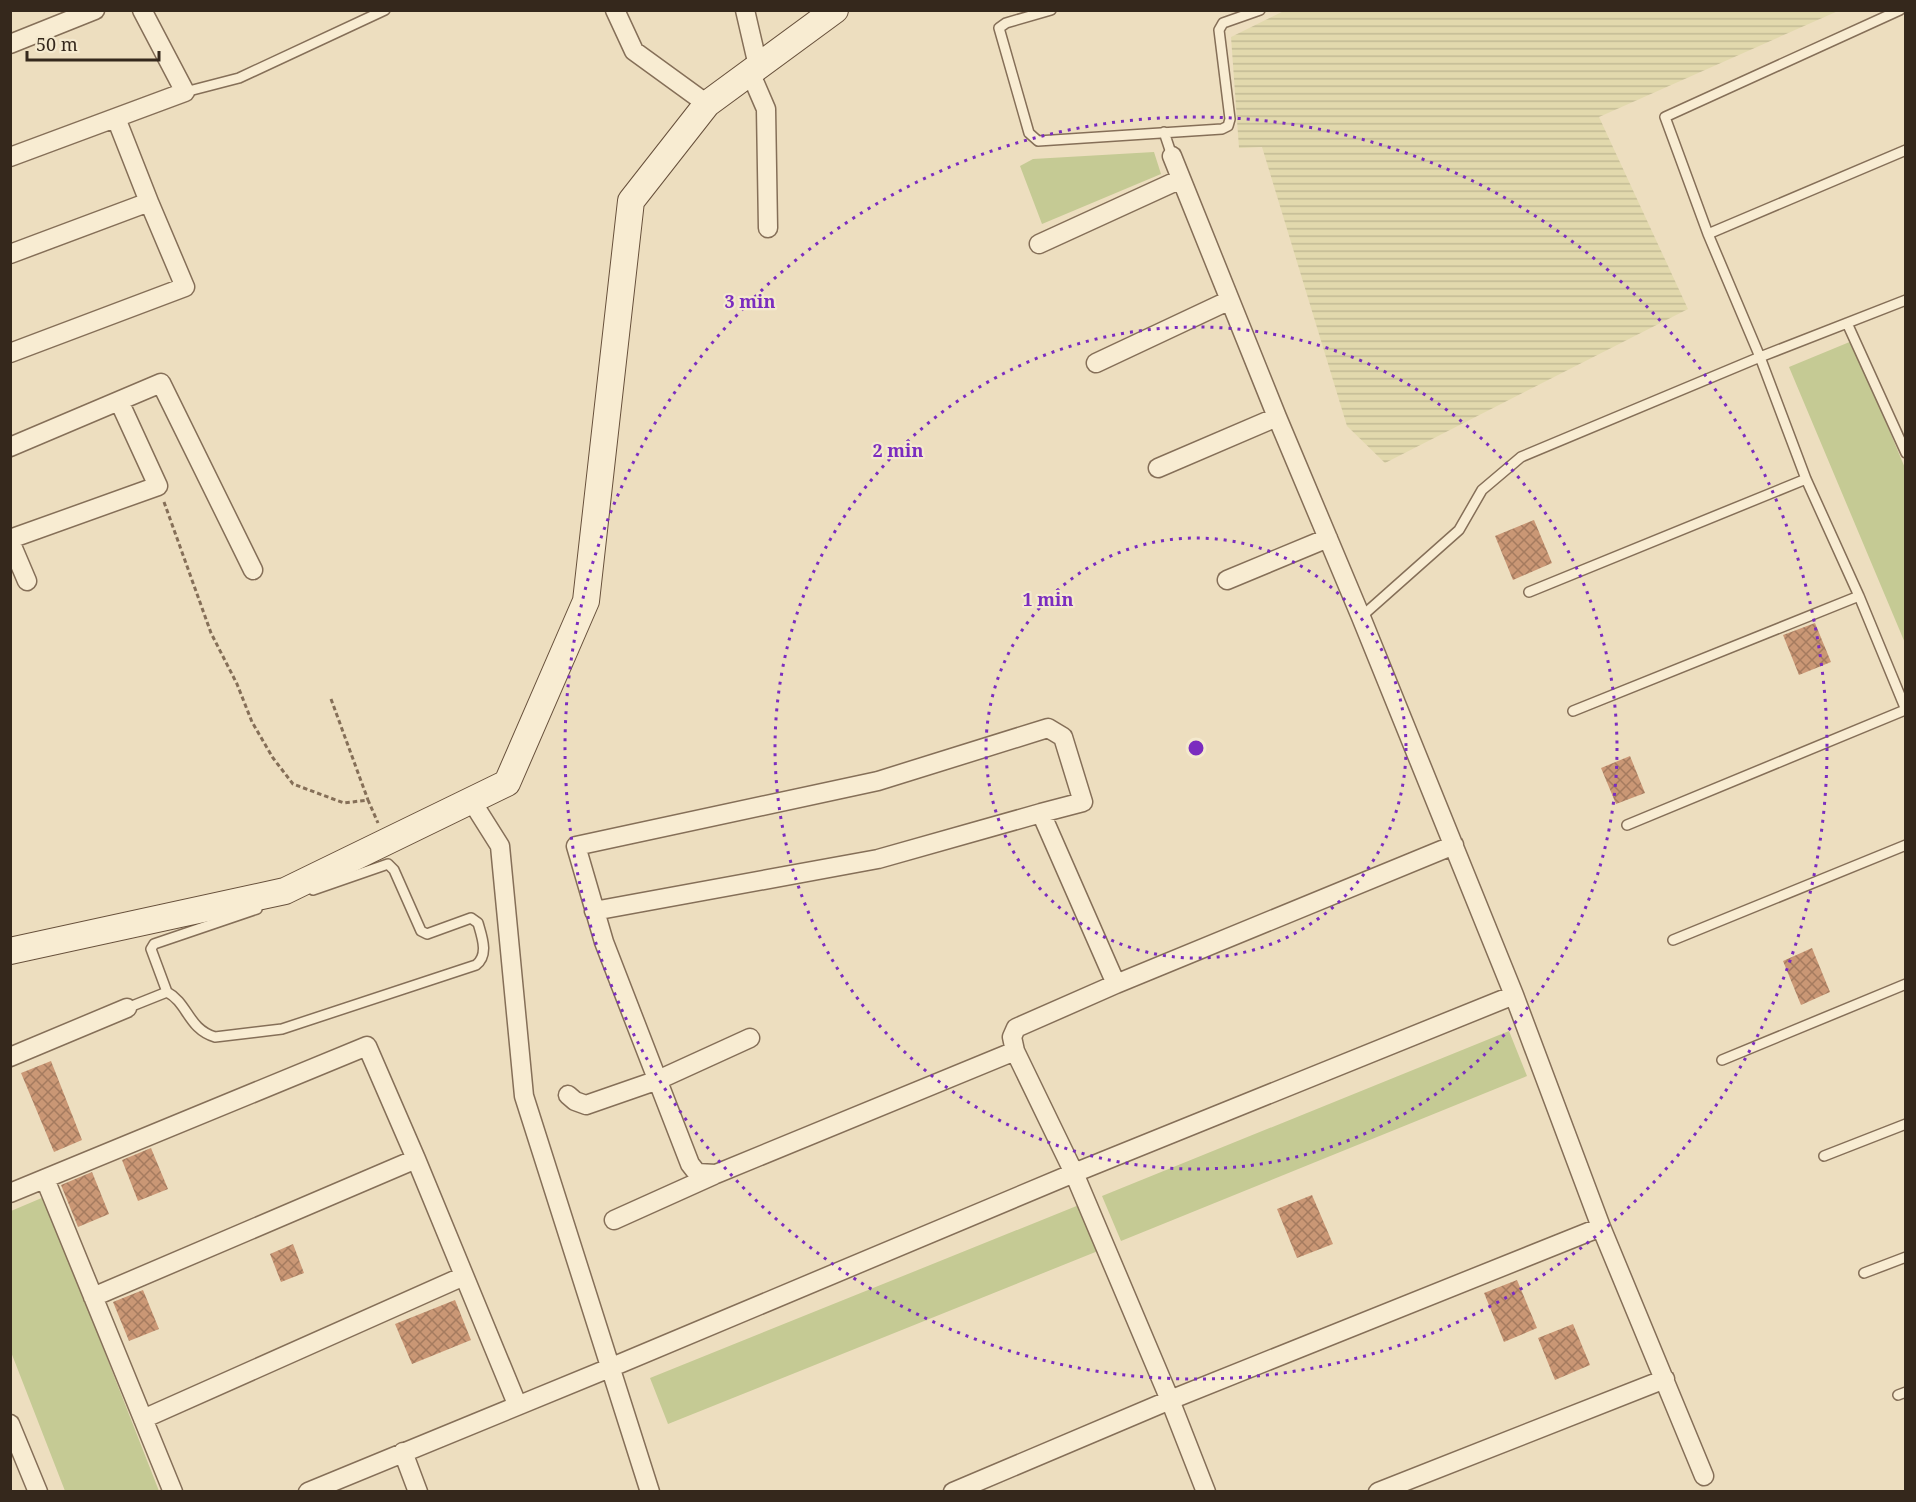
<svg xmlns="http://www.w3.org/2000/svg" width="1916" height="1502" font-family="'Noto Serif',serif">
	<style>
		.farmland { fill: url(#farmland-rules) }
		.green { fill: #c5ca94 }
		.building { fill: url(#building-cross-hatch) }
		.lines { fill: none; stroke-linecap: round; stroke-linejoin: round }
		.lane-casing { stroke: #856f58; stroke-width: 12 }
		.street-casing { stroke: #856f58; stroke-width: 21 }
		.secondary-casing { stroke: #67503b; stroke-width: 28 }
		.path { stroke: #856f58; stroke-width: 3; stroke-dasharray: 4.5 3; stroke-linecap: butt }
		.lane { stroke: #f8ecd2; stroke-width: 9 }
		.street { stroke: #f8ecd2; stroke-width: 18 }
		.secondary { stroke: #f8ecd2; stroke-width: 26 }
		.ring { fill: none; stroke: #7b2cbf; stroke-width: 3; stroke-dasharray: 3 6 }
		.centre { fill: #7b2cbf; stroke: #f4e9ce; stroke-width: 3 }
		.ring-label { font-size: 18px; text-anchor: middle; font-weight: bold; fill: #7b2cbf; stroke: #f4e9ce; stroke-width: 4.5; stroke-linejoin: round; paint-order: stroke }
	</style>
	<defs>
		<pattern id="farmland-rules" width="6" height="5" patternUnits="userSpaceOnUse" patternTransform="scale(1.5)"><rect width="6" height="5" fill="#e2d9ad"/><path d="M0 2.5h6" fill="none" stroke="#c2ba94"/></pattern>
		<pattern id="building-cross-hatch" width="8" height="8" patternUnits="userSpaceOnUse" patternTransform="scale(1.5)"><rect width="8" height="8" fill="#ca9775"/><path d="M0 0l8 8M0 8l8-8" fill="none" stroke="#a57b5f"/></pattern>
	</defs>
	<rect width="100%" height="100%" fill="#eddebf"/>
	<path class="farmland" d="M1286 10H1838V11L1599 117 1688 309 1385 463 1347 426 1262 147 1239 148 1231 37Z"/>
	<path class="green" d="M1154 152 1161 174 1042 224 1020 166 1033 159Z
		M1852 341 1905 468V643L1789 367Z
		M1509 1031 1527 1076 1121 1241 1102 1196Z
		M44 1197 159 1491H65L11 1352V1211Z
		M1079 1205 1098 1251 668 1424 650 1378Z"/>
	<path class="building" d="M1534 520 1552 563 1513 580 1495 536Z
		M1815 623 1831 662 1799 675 1783 635Z
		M1630 756 1645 793 1616 804 1601 768Z
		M1812 948 1830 992 1801 1005 1783 961Z
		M51 1061 82 1140 54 1152 21 1073Z
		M151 1148 168 1189 138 1201 122 1160Z
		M92 1172 109 1214 78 1227 61 1185Z
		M1312 1195 1333 1244 1297 1258 1277 1209Z
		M293 1244 304 1273 281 1282 270 1254Z
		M1517 1280 1537 1328 1504 1342 1484 1293Z
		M143 1290 159 1329 129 1341 113 1302Z
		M455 1300 471 1340 412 1364 395 1324Z
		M1573 1324 1590 1365 1555 1380 1538 1338Z"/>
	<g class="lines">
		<g class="lane-casing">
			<path id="lane" d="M1051 10 1006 23 999 28 1029 133 1038 141 1222 129 1228 126 1230 119 1219 30 1223 23 1260 10
				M1900 10 1665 117 1708 234 1760 357 1806 479 1859 596 1906 710
				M185 92 239 78 385 10
				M1164 132 1172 156
				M1708 234 1906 150
				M1847 323 1906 453
				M1529 592 1806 479
				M1361 617 1459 530 1482 490 1521 457 1760 357 1906 300
				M1573 711 1859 596
				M1627 825 1905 710
				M1673 940 1906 845
				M167 992 151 949 154 944 257 909
				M127 1008 167 992C188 1003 188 1029 215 1037L282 1029 476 965C489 955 482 937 478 923L471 918 427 934 421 931 394 870 388 864 313 890
				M1722 1060 1906 984
				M1824 1156 1906 1124
				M1864 1273 1906 1257
				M1898 1395 1906 1392"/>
		</g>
		<g class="street-casing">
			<path id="street" d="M615 10 634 51 707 104
				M745 10 758 66
				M10 44 95 10
				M750 72 766 109 768 228
				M1172 156 1277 417 1361 617 1514 995 1601 1227 1704 1476
				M10 157 185 92 142 10
				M1039 244 1181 179
				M10 254 149 202 116 118
				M10 353 185 287 149 202
				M1096 363 1230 300
				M10 447 161 383 253 570
				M1158 468 1277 417
				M10 539 158 486 119 401
				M10 541 27 581
				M1227 580 1328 538
				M471 800 500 846 524 1096 650 1492
				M594 911 878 859 1041 813
				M1015 1051 716 1174 697 1173 690 1164 604 942 576 846 878 781 1048 728 1063 737 1083 802 1041 813 1116 984
				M10 1057 127 1008
				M568 1095 575 1101 586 1105 658 1080 750 1038
				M45 1179 173 1492
				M10 1193 367 1046 416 1159 517 1404
				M614 1220 714 1175
				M93 1297 416 1159
				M143 1419 464 1276
				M10 1424 38 1492
				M403 1452 418 1492
				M308 1492 612 1367 1074 1173 1514 995
				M953 1492 1170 1400 1601 1227
				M1206 1492 1170 1400 1074 1173 1015 1051 1012 1037 1016 1028 1116 984 1454 845
				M1378 1492 1665 1379"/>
		</g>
		<g class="secondary-casing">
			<path id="secondary" d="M10 951 285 891 507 783 586 601 631 201 707 104 835 10"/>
		</g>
		<path class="path" d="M164 502 211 633 237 684 252 722 273 758 293 784 344 803 368 800 378 823
			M331 699 368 800"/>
		<use href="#lane" class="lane"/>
		<use href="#street" class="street"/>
		<use href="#secondary" class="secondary"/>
	</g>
	<g class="ring">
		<circle cx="1196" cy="748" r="210"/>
		<circle cx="1196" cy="748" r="421"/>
		<circle cx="1196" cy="748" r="631"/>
	</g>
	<circle cx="1196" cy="748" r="9" class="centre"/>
	<g class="ring-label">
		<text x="750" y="308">3 min</text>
		<text x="898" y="457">2 min</text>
		<text x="1048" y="606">1 min</text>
	</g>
	<rect width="1916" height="1502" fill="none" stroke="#35281c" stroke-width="24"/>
	<path d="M27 51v9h132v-9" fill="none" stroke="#35281c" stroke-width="3"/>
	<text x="36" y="51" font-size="18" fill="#35281c" stroke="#f4e9ce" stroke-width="4.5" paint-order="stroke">50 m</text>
</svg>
